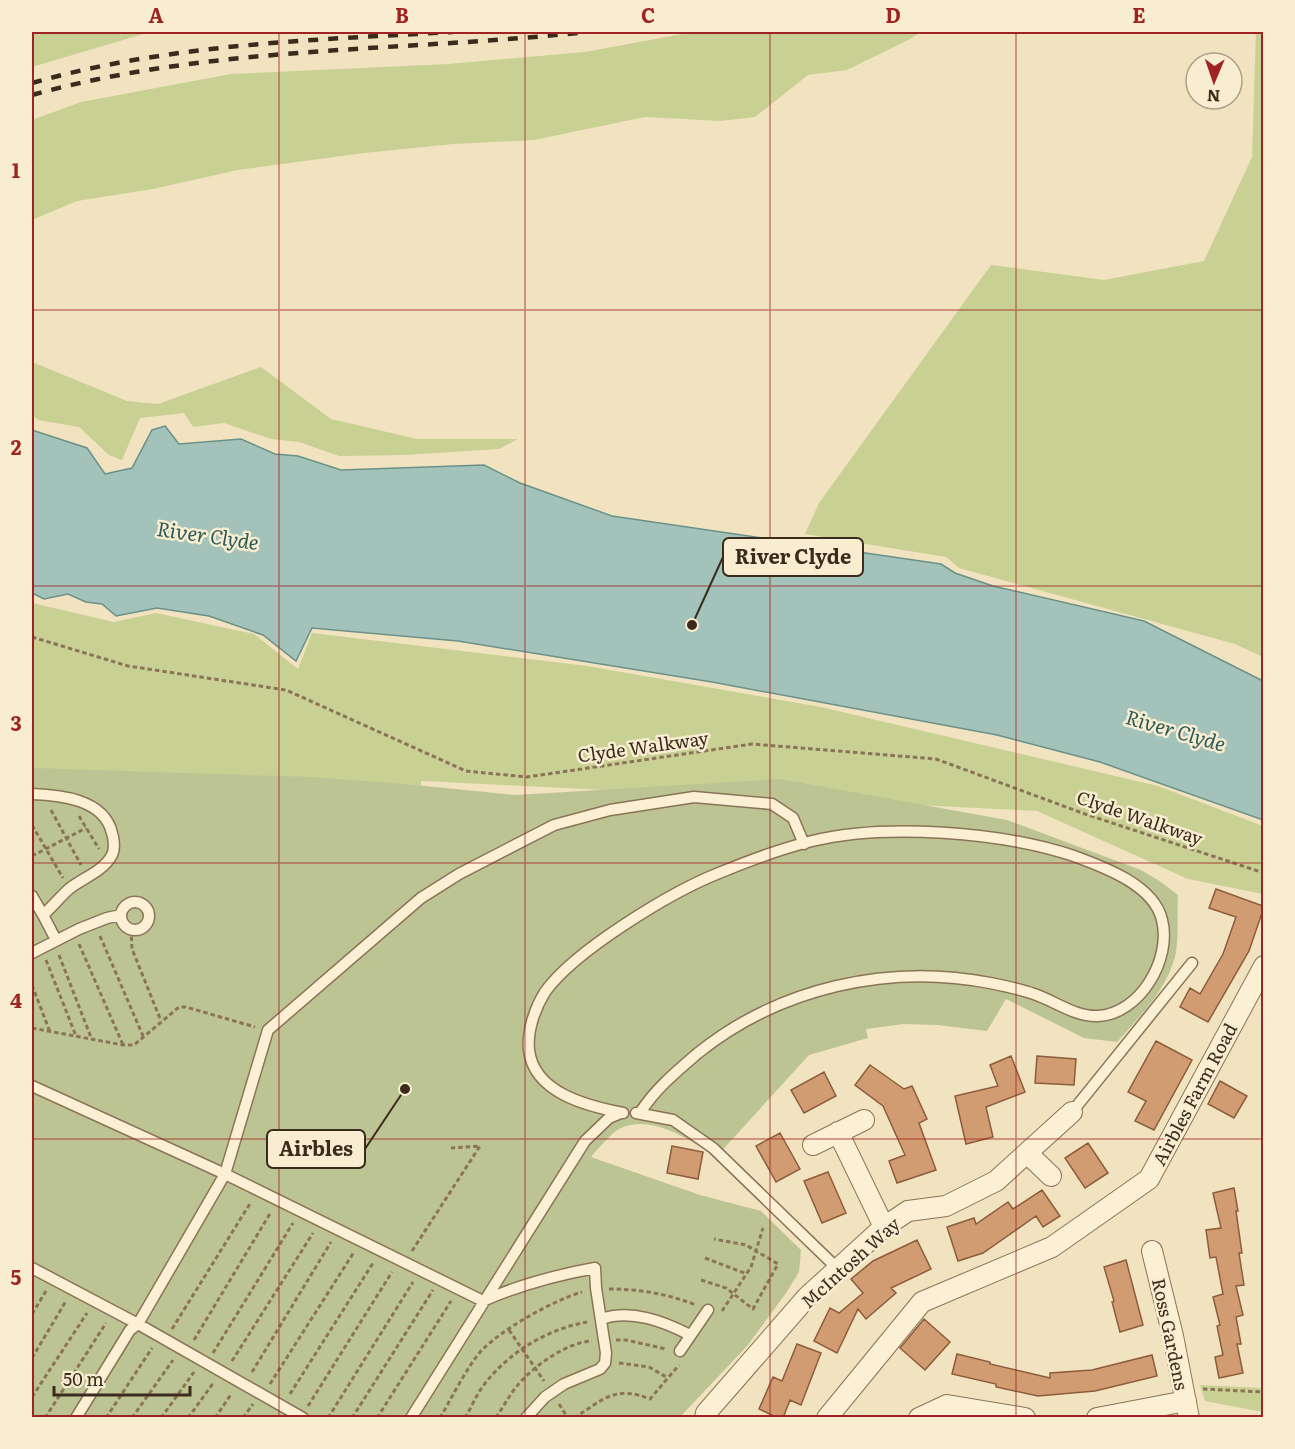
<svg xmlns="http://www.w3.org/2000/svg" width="1295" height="1449" font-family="Literata,serif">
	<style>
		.green { fill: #c8d093 }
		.cemetery { fill: #bdc493 }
		.water { fill: #a3c3ba; stroke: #6a9188; stroke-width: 1.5 }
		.building { fill: #d29c73; stroke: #8c5c3b; stroke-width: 1.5 }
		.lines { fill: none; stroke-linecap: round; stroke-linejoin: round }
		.service-casing { stroke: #8b7357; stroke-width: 13 }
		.minor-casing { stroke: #8b7357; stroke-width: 22 }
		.path { stroke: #8b7357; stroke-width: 3; stroke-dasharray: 4.5 3; stroke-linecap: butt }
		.service { stroke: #fbf0d4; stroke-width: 10 }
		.minor { stroke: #fbf0d4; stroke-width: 20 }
		.rail { stroke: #3a2b1c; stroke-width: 4.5; stroke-dasharray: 10 10; stroke-linecap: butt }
		.grid { fill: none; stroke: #9f2322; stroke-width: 1.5; stroke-opacity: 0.55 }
		.labels { text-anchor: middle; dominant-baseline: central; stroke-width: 5; stroke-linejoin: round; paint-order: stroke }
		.street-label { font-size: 18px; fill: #3a2b1c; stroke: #f8edd0 }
		.water-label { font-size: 20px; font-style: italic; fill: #2a5b58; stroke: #f8edd0 }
		.leader { fill: none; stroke: #3a2b1c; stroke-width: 2 }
		.callout-dot { fill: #3a2b1c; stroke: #f8edd0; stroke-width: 2 }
		.callout { fill: #f8edd0; stroke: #3a2b1c; stroke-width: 2 }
		.callout-label { font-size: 20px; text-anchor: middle; font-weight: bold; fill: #3a2b1c }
		.neatline { fill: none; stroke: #9f2322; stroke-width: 2 }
		.grid-label { font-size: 20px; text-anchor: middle; font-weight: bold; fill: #9f2322 }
	</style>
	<rect width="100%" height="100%" fill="#f1e3c0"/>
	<path class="green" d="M32 32H150L32 67Z
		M693 32H921L910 39 847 70 808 75 755 117 720 121 645 117 534 140 453 144 364 153 238 170 153 189 77 201 32 220V120L81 102 231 74 448 64 585 52Z
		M1256 32H1264L1263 657 1235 644 959 568 946 557 805 534 819 503 991 265 1104 280 1204 261 1252 157Z
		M32 362 127 401 158 404 261 367 331 419 417 439H518L499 449 405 455 339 456 299 442 271 439 224 423 193 427 184 413 140 418 122 460 109 455 79 427 38 420 32 415Z
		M32 603 114 622 156 613 254 634 298 669 312 633 587 666 821 707 1158 786 1263 826V894L1188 879 1037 811 421 781V785L32 780Z
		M1200 1385 1263 1388V1412L1205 1401Z"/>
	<path class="cemetery" d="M32 768 311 777 406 784 516 795 780 779 1007 820 1141 870 1161 882 1178 895C1177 913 1179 941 1175 957 1166 990 1139 1018 1117 1042L1084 1038 1006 999 987 1031 937 1025 904 1024 866 1029 868 1038 809 1055 717 1156C689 1141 654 1114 621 1128 613 1131 596 1151 591 1157L700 1195 761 1211 801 1250 799 1272 786 1293 748 1345 680 1417 32 1418Z"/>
	<path class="water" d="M165 426 179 444 241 439 275 454 298 456 341 470 484 465 520 483 612 516 941 564 955 573 993 586 1144 621 1263 681V820L1100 762 997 735 712 682 458 641 312 628 296 661 263 635 209 616 157 608 116 616 102 604 86 602 68 594 44 599 32 593V430L87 448 105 474 132 468 152 430Z"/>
	<path class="building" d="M1216 889 1263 906V910L1249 951 1208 1022 1180 1007 1190 988 1200 994 1223 954 1236 917 1209 908Z
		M1156 1041 1192 1060 1154 1130 1135 1121 1146 1101 1128 1092Z
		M1011 1056 1025 1092 986 1107 993 1137 966 1144 955 1096 998 1086 990 1065Z
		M1037 1056 1076 1059 1074 1085 1035 1083Z
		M870 1065 904 1089 912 1086 927 1119 919 1123 936 1170 897 1183 889 1161 905 1155 883 1106 855 1085Z
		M824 1072 836 1096 804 1113 791 1090Z
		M1220 1081 1247 1096 1234 1118 1208 1104Z
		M780 1133 800 1169 776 1182 756 1146Z
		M1088 1143 1108 1173 1085 1188 1065 1158Z
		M672 1146 703 1152 698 1179 667 1173Z
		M828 1172 846 1213 822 1223 804 1181Z
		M1234 1188 1238 1211H1236L1242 1253H1239L1244 1285 1236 1286 1243 1315 1236 1317 1241 1344H1237L1243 1373 1219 1378 1215 1357 1223 1355 1217 1326 1220 1325 1213 1297 1223 1294 1216 1257 1210 1258 1206 1230 1221 1228 1213 1193Z
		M1042 1190 1060 1216 1043 1227 1036 1216 983 1253 958 1261 947 1227 974 1218 976 1224 1008 1202 1013 1209Z
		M917 1240 931 1269 891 1288 896 1293 866 1319 858 1309 837 1353 814 1341 830 1308 839 1313 863 1293 851 1279 873 1261Z
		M1126 1260 1143 1325 1120 1332 1112 1302 1114 1301 1104 1267Z
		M924 1319 950 1342 925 1370 900 1348Z
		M797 1344 821 1353 801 1405 790 1400 783 1418H778L759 1409 773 1377 782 1381Z
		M957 1354 990 1362V1364L1050 1378V1373L1092 1370 1152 1355 1157 1376 1095 1391 1038 1396 996 1387V1384L952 1374Z"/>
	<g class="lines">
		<g class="service-casing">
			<path id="service" d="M32 794C60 795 104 799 112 833 114 839 115 849 112 855 103 872 82 878 69 889 60 897 52 907 43 915L56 940
				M32 896 43 915
				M121 916a14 14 0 1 1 28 0a14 14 0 1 1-28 0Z
				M32 953 79 929 107 918 121 915
				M32 1086 225 1174 483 1301C519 1285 556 1275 595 1268L596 1288 606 1353 605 1363 600 1369 564 1384 545 1397 526 1418
				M1072 1112 1192 963
				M623 1113C587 1106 534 1093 529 1050 527 1031 535 1008 545 992 574 951 671 892 719 873 748 861 780 849 812 841 885 823 1002 832 1074 856 1104 867 1154 885 1162 920 1172 959 1140 1014 1098 1016 1075 1017 1055 1001 1034 994 1020 989 1005 986 990 983 888 963 779 988 698 1053 677 1071 655 1089 640 1113
				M636 1113 673 1120 713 1148 838 1269
				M32 1268 138 1324 303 1418
				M601 1319C631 1309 663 1321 690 1335
				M680 1351 708 1310
				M76 1418 130 1330 138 1324 225 1174 268 1030 421 898 459 874 554 825 610 810 694 797 772 804 793 818 804 844
				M411 1418 585 1141 609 1118 621 1113"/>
		</g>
		<g class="minor-casing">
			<path id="minor" d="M838 1132 884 1227
				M813 1145 864 1120
				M1027 1153 1051 1176
				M1152 1251 1173 1336 1189 1418
				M705 1418 706 1413 807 1297 884 1227 908 1211 946 1206 996 1181 1072 1112
				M827 1418 922 1302 1052 1247 1149 1179 1264 966
				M919 1418 947 1405 1025 1418
				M1097 1418 1186 1401"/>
		</g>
		<path class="path" d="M32 637 128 666 286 690 466 771 527 777 752 744 936 759 1085 814 1264 873
			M51 810 81 865
			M79 816 99 849
			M32 825 63 878
			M32 856 86 828
			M131 929 132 949 161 1021
			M100 936 143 1036
			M79 944 123 1045
			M59 955 92 1040
			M46 960 76 1036
			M32 985 50 1032
			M32 1028 123 1045H134L179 1007H186L255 1027
			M412 1251 480 1146 451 1148
			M705 1258 747 1274
			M701 1280 726 1288 753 1309 778 1264 746 1245 714 1239
			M609 1289C640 1289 668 1294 696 1305
			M722 1311 751 1267 763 1228
			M32 1314 46 1291
			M172 1329 251 1202
			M509 1330 544 1381
			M194 1340 271 1212
			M616 1340H626L666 1349
			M213 1353 293 1223
			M32 1358 66 1301
			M232 1361 313 1233
			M619 1363 649 1367 668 1378
			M252 1372 331 1242
			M270 1384 354 1252
			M1203 1389 1264 1392
			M290 1394 373 1263
			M32 1397 87 1313
			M559 1404 568 1418
			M308 1406 392 1272
			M45 1418 106 1323
			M106 1418 152 1348
			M132 1418 173 1360
			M161 1418 194 1372
			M188 1418 214 1382
			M215 1418 232 1393
			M243 1418 253 1404
			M328 1418 413 1282
			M352 1418 433 1290
			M377 1418 451 1301
			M440 1418C451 1399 468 1365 482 1350 504 1328 552 1301 582 1292
			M465 1418C472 1406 478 1391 487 1381 512 1350 549 1329 587 1322
			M496 1418C503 1407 509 1396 517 1386 532 1367 567 1342 592 1341
			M574 1418C604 1399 615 1385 650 1399L679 1365"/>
		<use href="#service" class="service"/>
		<use href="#minor" class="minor"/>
		<path class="rail" d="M32 83C169 44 311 40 453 32
			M32 95C212 45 402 52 586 32"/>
	</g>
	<path class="grid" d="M279 32V1418M525 32V1418M770 32V1418M1016 32V1418M32 310H1264M32 586H1264M32 863H1264M32 1139H1264"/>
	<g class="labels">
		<g class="street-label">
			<text transform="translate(643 746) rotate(-8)">Clyde Walkway</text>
			<text transform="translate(1140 817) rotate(19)">Clyde Walkway</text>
			<text transform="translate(1194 1094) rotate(-62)">Airbles Farm Road</text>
			<text transform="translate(850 1262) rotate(-42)">McIntosh Way</text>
			<text transform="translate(1171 1334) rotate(78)">Ross Gardens</text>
		</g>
		<g class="water-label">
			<text transform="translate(208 534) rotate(8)">River Clyde</text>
			<text transform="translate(1176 729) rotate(16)">River Clyde</text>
		</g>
	</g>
	<path class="leader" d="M692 625L723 557M405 1089L365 1149"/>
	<g class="callout-dot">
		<circle cx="692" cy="625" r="6"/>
		<circle cx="405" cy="1089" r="6"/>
	</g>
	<g class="callout">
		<rect x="723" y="538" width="140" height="38" rx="6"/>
		<rect x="267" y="1130" width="98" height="38" rx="6"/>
	</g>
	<g class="callout-label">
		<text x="793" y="564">River Clyde</text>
		<text x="316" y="1156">Airbles</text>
	</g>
	<rect width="1295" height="1449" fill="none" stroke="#f8edd0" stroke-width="66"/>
	<g transform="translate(1214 81) rotate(182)"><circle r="28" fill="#f8edd0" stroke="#ac9f88" stroke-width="1.5"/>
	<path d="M0-4.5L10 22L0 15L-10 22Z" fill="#9f2322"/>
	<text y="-9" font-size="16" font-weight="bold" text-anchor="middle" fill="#3a2b1c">N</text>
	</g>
	<path d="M54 1386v9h136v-9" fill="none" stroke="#3a2b1c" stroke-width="3"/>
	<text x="63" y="1386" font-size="18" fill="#3a2b1c" stroke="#f8edd0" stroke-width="4.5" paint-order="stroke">50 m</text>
	<rect x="33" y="33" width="1229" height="1383" class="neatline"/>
	<g class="grid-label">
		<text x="156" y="23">A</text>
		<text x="402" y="23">B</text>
		<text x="648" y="23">C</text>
		<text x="893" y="23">D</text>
		<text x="1139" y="23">E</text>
		<text x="16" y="178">1</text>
		<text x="16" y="455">2</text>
		<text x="16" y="731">3</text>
		<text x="16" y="1008">4</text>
		<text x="16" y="1285">5</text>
	</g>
</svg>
